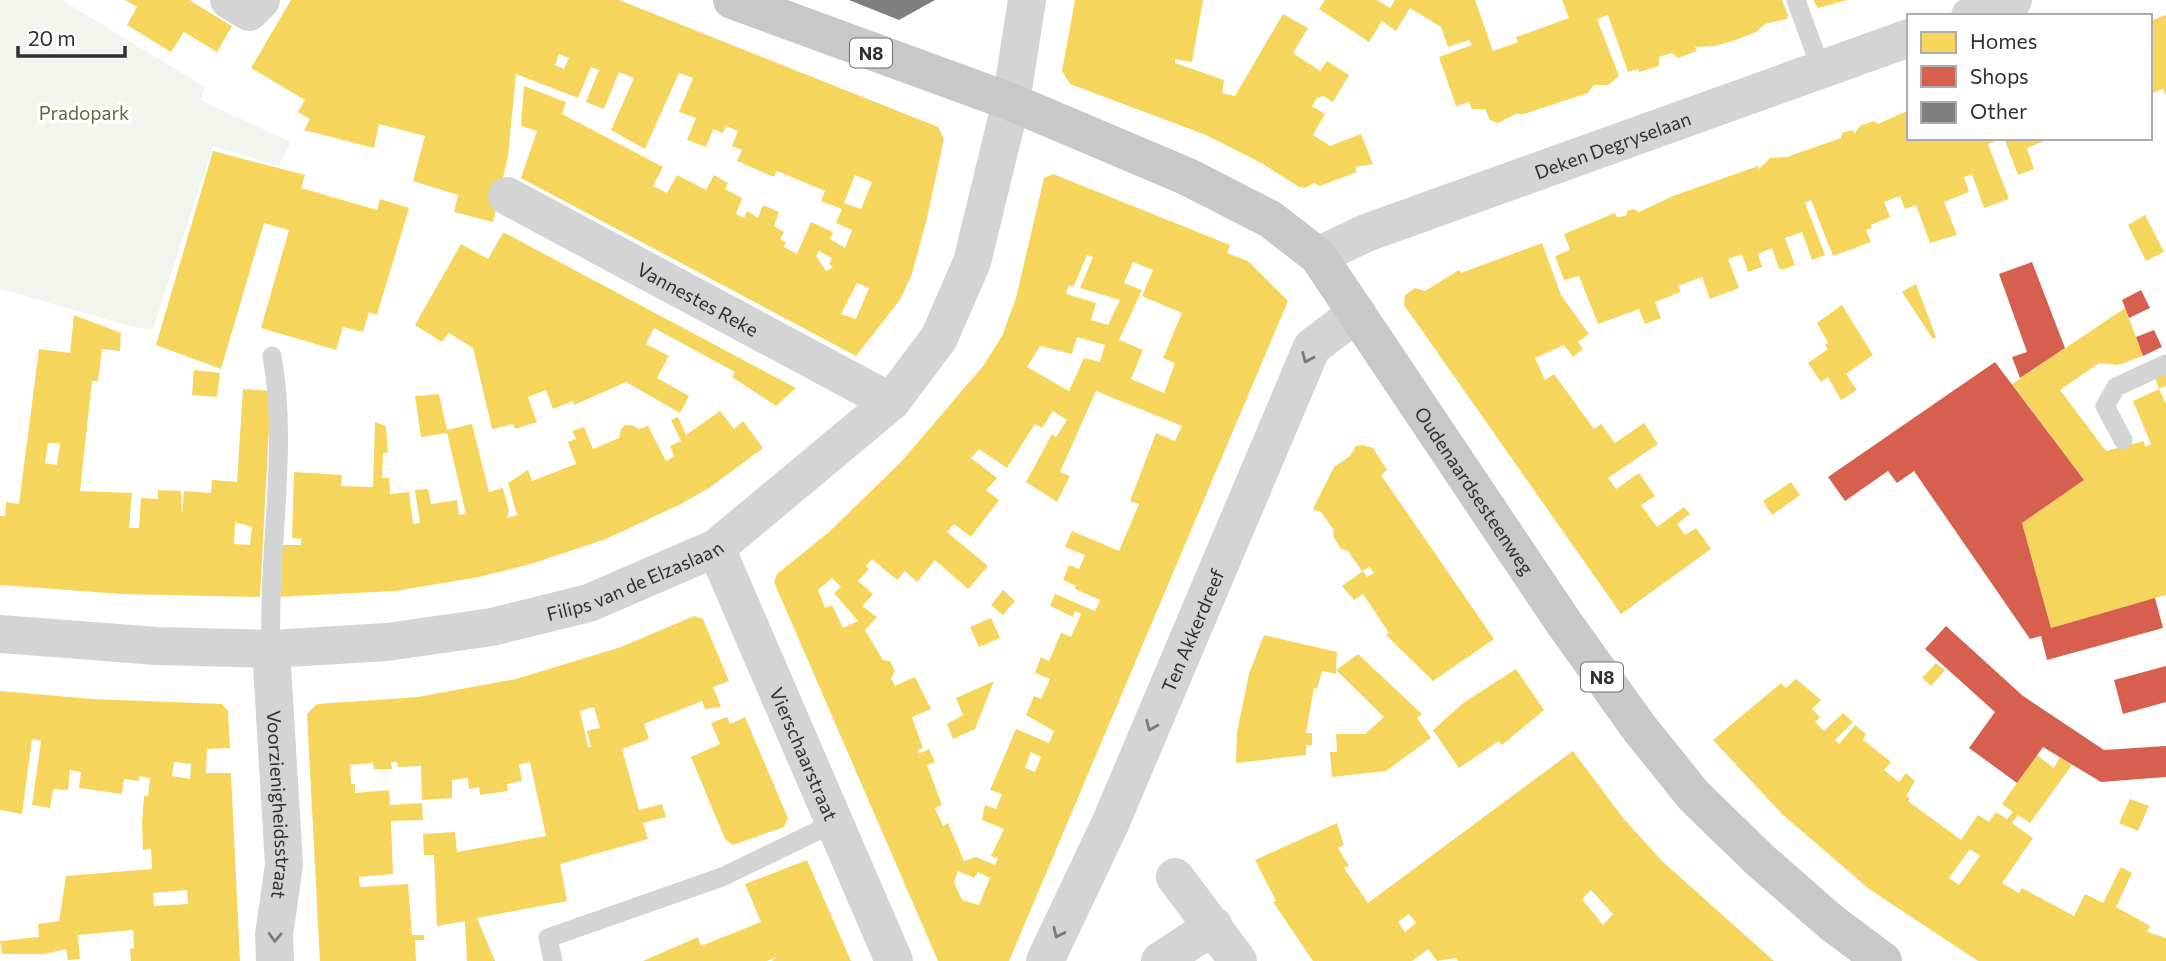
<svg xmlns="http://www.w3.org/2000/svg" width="2166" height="961" font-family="Commissioner,sans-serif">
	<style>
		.green { fill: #f2f5ed }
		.homes { fill: #f6d55c; fill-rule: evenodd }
		.shops { fill: #d6604d }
		.building { fill: #7f7f7f }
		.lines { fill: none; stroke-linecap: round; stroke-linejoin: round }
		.lane { stroke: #d4d4d4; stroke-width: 19 }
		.street { stroke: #d4d4d4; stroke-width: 38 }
		.primary { stroke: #c8c8c8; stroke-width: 38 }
		.oneway { stroke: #7a7a7a }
		.labels { text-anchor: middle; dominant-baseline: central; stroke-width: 7; stroke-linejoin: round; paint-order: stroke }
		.shield { fill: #fff; stroke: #6e6e6e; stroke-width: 2 }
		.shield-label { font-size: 18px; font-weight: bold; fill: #303030 }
		.park-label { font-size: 19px; fill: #5a693f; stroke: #fff }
		.street-label { font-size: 19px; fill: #303030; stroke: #fff }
	</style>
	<rect width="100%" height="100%" fill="#fff"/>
	<path class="green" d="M0 0H62L205 87 200 100 291 142 279 166 213 146 153 329 133 327 0 289Z"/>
	<path class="homes" d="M125 0H189L232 26 217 52 184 32 171 52 127 25 137 7Z
		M291 0H619L938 127 944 139 927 218 912 274 900 300 856 356 521 178 537 131 521 126 524 86 566 102 562 114 663 167 653 186 667 193 677 175 706 190 714 175 728 183 725 189 742 198 736 214 744 218 747 211 758 218 763 205 779 212 774 226 784 232 780 239 786 242 784 247 797 254 811 222 833 232 830 239 845 248 852 230 836 223 842 209 821 201 825 191 777 171 774 177 737 161 742 150 732 146 738 131 726 126 723 133 713 129 706 147 687 140 696 118 679 112 693 78 679 73 645 149 611 130 634 78 619 72 604 109 586 102 599 70 591 67 578 98 516 74 508 156 493 222 454 212 458 195 413 181 425 136 379 124 374 148 304 130 310 119 298 112 305 100 251 68ZM559 54 569 58 564 69 555 65ZM855 175 872 182 861 209 844 203ZM819 251 832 258 829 264 833 267 826 271 816 256ZM857 283 869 288 856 319 841 314Z
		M1075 0H1203L1192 62 1175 59V63L1224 80 1222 93 1235 96 1283 14 1308 28 1293 53 1320 71 1327 61 1349 75 1333 102 1323 96 1317 98 1312 106 1325 114 1313 135 1330 146 1361 134 1373 164 1355 167 1357 172 1320 186 1314 183 1305 188 1299 187 1263 164 1206 135 1070 84 1062 71Z
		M1325 0H1377L1390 8 1395 0H1475L1493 51 1518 42 1516 37 1569 18 1562 0H1782L1788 15 1787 19 1765 24 1756 32 1736 40 1715 46 1695 47 1697 51 1678 58 1672 53 1665 55 1659 57V66L1639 72 1638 69 1628 72 1608 15 1597 19 1619 76 1608 85H1594L1588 93 1524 114H1516L1498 123 1490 120 1485 109H1472L1469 102 1456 106 1439 57 1472 45 1469 40 1448 47 1441 27 1410 8 1396 31 1382 21 1369 42 1319 9Z
		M1813 0H1847L1818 8Z
		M2166 15V96L2163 89 2150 94V21Z
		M1909 110V138H2004L1988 144 2009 199 1984 208 1972 174 1964 177 1969 192 1944 202 1957 235 1930 243 1916 205 1905 209 1900 196 1884 202 1890 217 1871 225 1872 228 1866 230 1871 242 1833 256 1811 200 1805 203 1825 255 1812 260 1802 232 1785 238 1795 265 1785 269H1779L1772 248 1758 254 1762 267 1748 272 1742 254 1728 259 1739 288 1710 299 1702 277 1678 286 1681 292 1655 302 1661 318 1645 324 1639 309 1598 324 1579 276 1564 280 1555 256 1570 250 1564 234 1615 213 1617 217 1626 216 1627 211 1634 209 1639 212 1673 196 1758 166 1759 169 1770 158 1787 157 1841 138 1842 133 1852 130 1855 133 1860 126 1874 121 1878 124Z
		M2004 138H2052L2027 148 2034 169 2018 175Z
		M213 151 305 175 301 188 377 210 380 199 409 208 377 315 369 312 363 332 343 327 336 350 261 328 289 230 264 223 221 369 156 345Z
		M1053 174 1230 245 1227 253 1248 261 1288 301 1009 961H938L774 582 777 574 829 532 902 461 983 366 1002 336 1016 298 1044 178ZM1087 255 1093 257 1080 288 1120 300 1108 325 1091 320 1096 303 1066 294 1069 285 1074 286ZM1133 262 1153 270 1142 296 1182 313 1163 358 1175 363 1164 393 1131 379 1143 350 1119 340 1142 290 1124 283ZM1077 337 1105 345 1100 362 1084 358 1069 391 1027 367 1040 346 1072 354ZM1096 391 1182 426 1175 441 1156 433 1130 501 1139 504 1119 551 1072 531 1065 547 1085 555 1079 569 1069 565 1063 580 1076 586 1075 589 1100 600 1095 611 1055 594 1050 606 1073 617 1075 611 1081 614 1071 637 1061 633 1049 661 1041 657 1035 673 1050 679 1041 699 1034 696 1026 715 1054 731 1049 743 1016 729 990 790 1002 794 996 809 985 805 982 820 1004 829 991 856 998 858 995 865 976 857 964 861 948 823 943 826 935 808 942 805 927 765 935 762 929 749 919 754 918 750 923 748 912 717 931 709 915 677 895 686 891 678 895 671 890 661 883 660 865 630 877 617 862 606 873 594 858 581 869 569 866 566 872 559 897 580 905 571 917 582 935 560 968 589 988 566 947 532 954 524 971 537 999 500 986 490 997 478 971 458 979 449 1007 468 1035 424 1042 428 1053 411 1067 420 1056 437 1052 434 1026 482 1057 502 1070 476 1060 472ZM832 578 841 587 834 593 858 621 843 628 832 605 825 608 818 590ZM1031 752 1041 757 1035 772 1025 768ZM958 871 974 878 978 872 990 878 979 905 962 900 954 882Z
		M2145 215 2164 252 2146 261 2128 225Z
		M503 233H505L796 388 776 406 732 377 735 372 654 328 646 344 669 356 657 378 689 396 680 413 626 382 574 405 573 401 553 409 546 390 528 397 537 422 515 429 513 424 492 429 473 348 449 333 442 342 415 325 461 244 488 259Z
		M1542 243 1561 295 1589 334 1578 342 1583 349 1573 357 1564 345 1535 358 1545 380 1554 374 1594 429 1601 424 1615 443 1644 423 1658 444 1608 478 1616 489 1639 473 1655 496 1641 505 1657 527 1684 507 1690 514 1677 524 1685 535 1696 528 1711 549 1621 614 1404 305 1405 295 1415 288 1425 291 1459 270 1461 273Z
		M1916 284 1936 337 1933 339 1902 292Z
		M1842 305 1873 355 1846 374 1857 390 1841 400 1828 377 1821 382 1808 363 1828 349 1825 345 1828 343 1817 323Z
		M2125 308 2143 356 2118 365 2099 363 2060 390 2106 451 2144 441 2145 447 2151 444 2133 401 2159 389 2154 376 2166 371V386L2159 389 2166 404V595L2051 628 2022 523 2084 480 2012 384Z
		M74 315 121 333 120 351 102 349 98 381H92L80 491 132 493 129 528H139L141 498 158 499V490L181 491 182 514 184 491 211 493 212 480 237 482 243 389 271 391 260 597 122 594 0 585V516H5L6 502 19 504 39 349 70 353ZM48 443H60L57 465 45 463ZM235 522 252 527 250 545 234 544Z
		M194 370 220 373 217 397 192 395Z
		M439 394 447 430 472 424 489 492 503 488 509 511 507 518 517 515 508 483 528 470 532 481 576 464 568 442 576 439 572 431 584 427 593 449 619 438 621 429 625 425H632L639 429 648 426 666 461 674 456 670 446 681 441 671 420 678 417 686 435 720 411 734 429 743 421 763 448 709 488 681 504 606 539 531 564 479 577 395 591 278 597 280 545H301V539L292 538 294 472 342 475 341 486 373 487 375 422 386 426 388 453H383L382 478H389L390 494 409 492 413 524 420 523 415 490 428 489 431 504 457 500 459 515 466 514 447 433 421 437 415 396Z
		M1363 445 1373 448 1387 470 1381 475 1494 639 1433 681 1386 635 1389 633 1363 594 1354 600 1342 586 1363 571 1367 577 1374 573 1369 567 1362 571 1348 551 1341 549 1334 538 1333 529 1321 512 1313 509 1334 467 1350 456 1356 446Z
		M1791 482 1800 495 1772 515 1763 501Z
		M1003 590 1015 601 1003 615 991 605Z
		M694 616 703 619 729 681 713 687 721 707 705 709 702 701 644 724 649 739 622 749 639 810 662 804 666 817 643 823 648 839 560 864 567 901 477 918 495 961H467L465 921 437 926 434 855H424L423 834 455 832 457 852 546 836 530 762 519 765 522 781 507 784 508 791 480 795 479 787 469 789 468 778 452 780V798L422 800 421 766 398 767 397 762H391L392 769H374L373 763 350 765 351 784H355V793L389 790 390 805 422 803 423 820 391 821 393 874 359 877 360 887 408 884 412 935H424V940H415L416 961H320L307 714 317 704 418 697 516 679 621 647ZM594 707 600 728 587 731 591 747H588L580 711Z
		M991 618 1000 638 979 647 970 627Z
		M1264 635 1337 652 1336 670 1358 654 1422 714 1417 718 1431 738 1386 771 1332 777 1330 752H1337L1336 734H1365L1384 717 1336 670V674L1322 671 1317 689 1314 688 1306 733H1312V745H1306V755L1236 763 1237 732 1249 674Z
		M1936 663 1945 670 1931 686 1922 678Z
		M1516 669 1544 710 1502 745 1499 741 1459 768 1433 730 1463 703Z
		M1796 679 1821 700 1812 709 1820 717 1815 722 1824 731 1843 713 1853 722 1835 740 1839 744 1855 725 1866 734 1863 740 1891 762 1884 770 1899 782 1906 773 1915 781 1906 796 1910 798 1908 801 1961 840 1978 815 1989 822 1996 812 2007 819 2013 812 2002 804 2037 755 2054 768 2060 757 2072 765 2030 823 2018 815 2012 823 2033 838 2002 883 2019 893 2022 888 2074 916 2085 894 2103 903 2121 867 2132 873 2116 907 2150 926 2147 932 2166 938V961H1978L1869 889 1782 814 1713 740 1781 683 1786 688ZM1970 849 1980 856 1959 885 1949 878Z
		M994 681 975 729 953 739 947 724 963 715 956 698Z
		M0 691 92 699 222 704 228 711 230 748 207 749 206 773H231L240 961H131L130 949 134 948 133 930 78 935 80 959 68 960 66 949 45 954H2L0 941 39 937 38 924 59 921 66 876 152 869 151 849 143 850 142 823 144 796H148L150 778 139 776V781L124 779 122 794 79 788 81 772 70 770 68 790 53 789 50 808 32 805 41 741 32 739 22 814 0 810ZM174 762 191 764 190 779 172 776ZM187 890 188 904 154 906 153 893Z
		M727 717 730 724 745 717 788 818 784 827 733 845 725 839 691 757 720 744 711 723Z
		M1573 751 1623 818 1663 862 1774 961H1458L1456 958 1437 961 1428 949 1412 961H1313L1273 902 1276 901 1255 860 1337 823 1344 845 1338 848 1349 866 1344 868 1368 903ZM1591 890 1613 914 1603 925 1582 899ZM1409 914 1416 923 1405 932 1398 922Z
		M2130 799 2149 806 2138 831 2119 823Z
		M807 860 851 961H772L777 957 767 961H643L698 937 701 946 761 922 745 884Z"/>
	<path class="shops" d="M2032 262 2065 348 2020 378 2012 357 2027 352 1999 274Z
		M2141 290 2150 308 2129 318 2122 300Z
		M2154 330 2162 347 2143 356 2136 337Z
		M1995 362 2084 480 2022 523 2051 628 2155 598 2163 628 2047 660 2041 636 2030 639 1914 471 1897 483 1888 471 1845 501 1828 477Z
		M1946 626 2023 696 2104 750 2166 746V777L2101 782 2043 747 2017 783 1969 748 1995 712 1925 649Z
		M2166 666V702L2123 714 2114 680Z"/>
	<path class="building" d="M849 0H935L899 20Z"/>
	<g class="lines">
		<path class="lane" d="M1796 0 1821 69
			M2123 440 2105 406 2116 387 2166 364
			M271 649C267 553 289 449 272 356
			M553 961 548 938 722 877 834 823"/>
		<g class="street">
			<path d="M229 0 249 12 261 0"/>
			<path d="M1970 16 2013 0"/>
			<path id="s1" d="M507 196 891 402"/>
			<path id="s2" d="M1318 256 1366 233 1909 38"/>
			<path id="s3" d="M716 548 894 961"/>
			<path id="s4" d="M0 634 157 646 271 649 387 642 492 627 589 603 716 548 891 402 939 338 972 262 1011 102 1027 0"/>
			<path id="s5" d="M271 649 284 865 274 935 275 961"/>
			<path d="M1175 877 1238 961"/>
			<path id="s6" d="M1045 961 1110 824 1312 347 1357 313"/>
			<path d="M1160 961 1214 926"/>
		</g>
		<path class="primary" id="s7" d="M732 0 1011 102 1188 177 1270 219 1318 256 1564 623 1640 729 1694 796 1761 861 1832 923 1883 961"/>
	</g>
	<defs><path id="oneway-chevron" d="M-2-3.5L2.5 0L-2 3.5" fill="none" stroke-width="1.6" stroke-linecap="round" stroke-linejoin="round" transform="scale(1.75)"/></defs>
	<g class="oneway">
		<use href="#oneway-chevron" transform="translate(1307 358) rotate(113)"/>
		<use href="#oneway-chevron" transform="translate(1151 726) rotate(113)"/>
		<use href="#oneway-chevron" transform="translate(1058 933) rotate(115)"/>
		<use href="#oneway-chevron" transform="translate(275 937) rotate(92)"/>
	</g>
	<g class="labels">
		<g class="shield">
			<rect x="850" y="38.5" width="42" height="29" rx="5"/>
			<rect x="1581" y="662.5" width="42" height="29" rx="5"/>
		</g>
		<g class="shield-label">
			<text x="871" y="53">N8</text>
			<text x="1602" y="677">N8</text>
		</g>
		<g class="park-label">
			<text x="84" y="112">Pradopark</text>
		</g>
		<g class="street-label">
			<text stroke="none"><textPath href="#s2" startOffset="315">Deken Degryselaan</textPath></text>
			<text stroke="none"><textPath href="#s1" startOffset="217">Vannestes Reke</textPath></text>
			<text stroke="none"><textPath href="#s7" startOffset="924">Oudenaardsesteenweg</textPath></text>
			<text stroke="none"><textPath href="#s4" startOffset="644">Filips van de Elzaslaan</textPath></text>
			<text stroke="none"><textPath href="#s6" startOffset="362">Ten Akkerdreef</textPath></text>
			<text stroke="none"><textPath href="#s3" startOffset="224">Vierschaarstraat</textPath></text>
			<text stroke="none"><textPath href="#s5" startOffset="156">Voorzienigheidsstraat</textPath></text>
		</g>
	</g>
	<rect x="1907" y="14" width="245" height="126" fill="#ffffff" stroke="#acacac" stroke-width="2"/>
	<rect x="1921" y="32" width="35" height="21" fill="#f6d55c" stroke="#acacac" stroke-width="2"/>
	<text x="1970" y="49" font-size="21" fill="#303030">Homes</text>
	<rect x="1921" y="66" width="35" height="21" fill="#d6604d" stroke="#acacac" stroke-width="2"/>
	<text x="1970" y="84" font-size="21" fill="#303030">Shops</text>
	<rect x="1921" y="102" width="35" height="21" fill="#7f7f7f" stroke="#acacac" stroke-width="2"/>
	<text x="1970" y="119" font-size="21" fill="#303030">Other</text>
	<path d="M18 46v10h107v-10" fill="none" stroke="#303030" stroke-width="3.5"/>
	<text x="28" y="46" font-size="21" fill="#303030" stroke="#ffffff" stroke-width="5" paint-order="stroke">20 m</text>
</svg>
